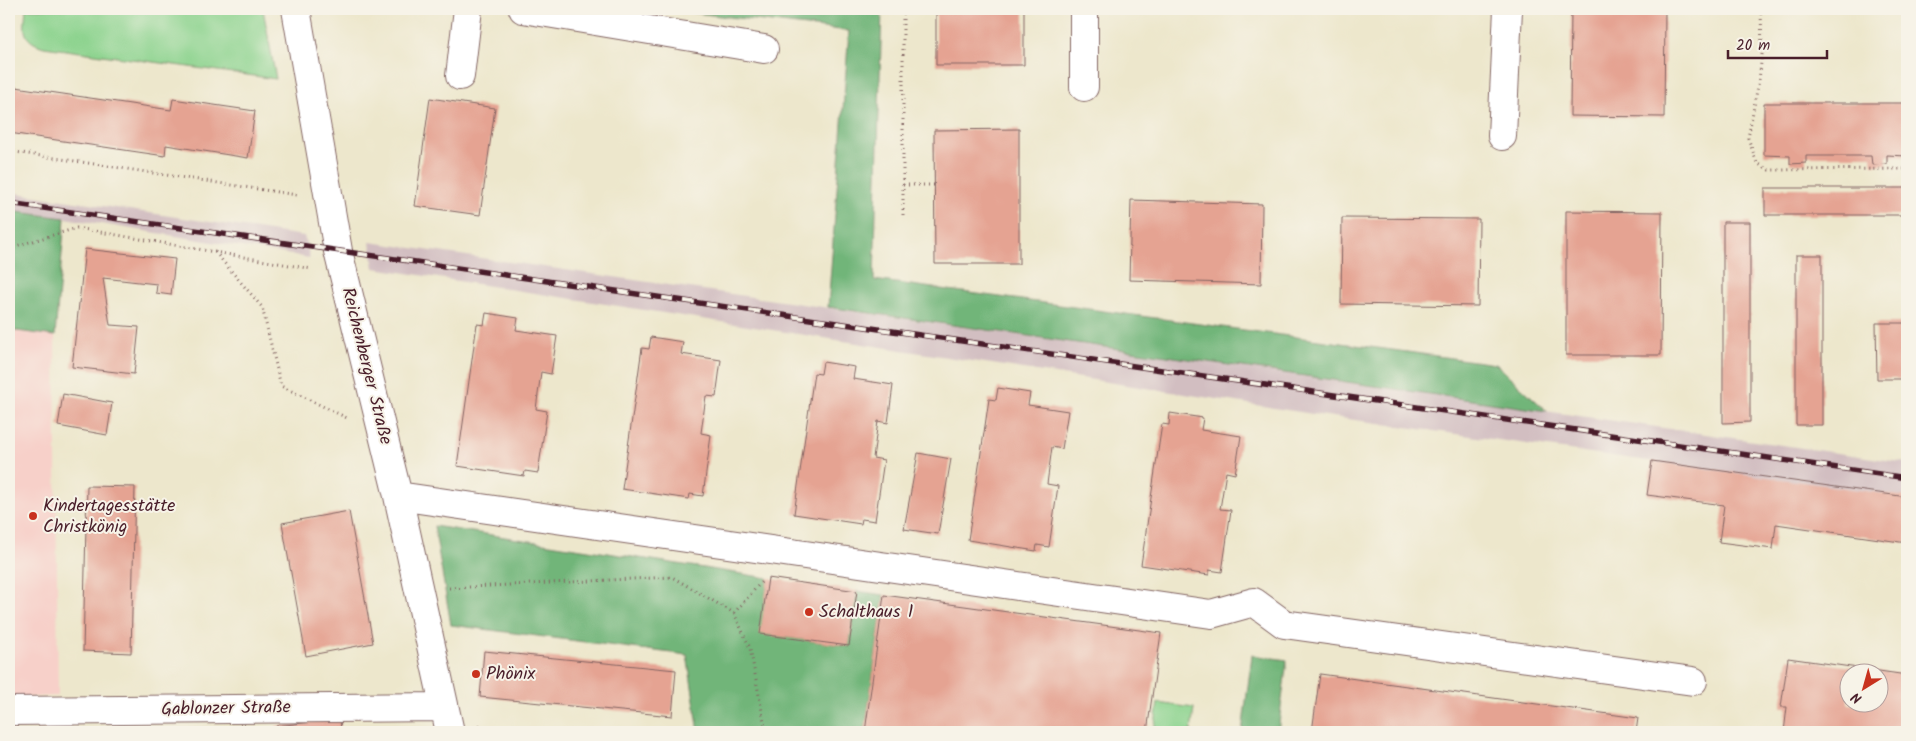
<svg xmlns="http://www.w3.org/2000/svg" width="1916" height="741" font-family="Kalam,sans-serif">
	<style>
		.built { fill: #f7d0c9 }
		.industrial { fill: #d2bec1 }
		.green { fill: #8cd38e; stroke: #6b795c }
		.forest { fill: #71b579; stroke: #5e6a52 }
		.building { fill: #e5a392; fill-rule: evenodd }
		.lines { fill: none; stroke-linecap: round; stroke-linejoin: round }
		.minor-casing { stroke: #836563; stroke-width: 30 }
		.path { stroke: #836563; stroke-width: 3; stroke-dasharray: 1 4; stroke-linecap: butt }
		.minor { stroke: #fff; stroke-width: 28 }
		.rail-casing { stroke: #4a1f2b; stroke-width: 5.5 }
		.rail { stroke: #f7f3e8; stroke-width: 4; stroke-dasharray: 11; stroke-linecap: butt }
		.poi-dot { fill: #c8321e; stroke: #f7f3e8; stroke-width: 2 }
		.labels { text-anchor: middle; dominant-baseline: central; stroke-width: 4; stroke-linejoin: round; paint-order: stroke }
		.street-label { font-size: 18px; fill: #4a1f2b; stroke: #f7f3e8 }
		.poi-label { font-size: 18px; fill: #4a1f2b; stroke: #f7f3e8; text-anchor: start }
	</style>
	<rect width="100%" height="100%" fill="#f7f3e8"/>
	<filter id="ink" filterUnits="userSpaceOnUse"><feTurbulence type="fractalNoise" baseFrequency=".02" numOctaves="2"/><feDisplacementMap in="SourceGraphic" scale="10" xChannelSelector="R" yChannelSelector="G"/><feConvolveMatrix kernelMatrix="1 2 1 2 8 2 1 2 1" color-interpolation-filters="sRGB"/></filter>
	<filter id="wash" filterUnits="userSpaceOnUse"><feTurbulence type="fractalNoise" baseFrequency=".0096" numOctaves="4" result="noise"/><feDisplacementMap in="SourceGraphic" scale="20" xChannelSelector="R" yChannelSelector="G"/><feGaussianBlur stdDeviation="1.12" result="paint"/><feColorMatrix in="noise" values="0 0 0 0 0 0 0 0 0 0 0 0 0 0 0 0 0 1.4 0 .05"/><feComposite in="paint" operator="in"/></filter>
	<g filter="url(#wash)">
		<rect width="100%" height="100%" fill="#ede7cc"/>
		<path class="built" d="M9 330 55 336 58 696 9 698Z"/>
		<path class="industrial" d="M9 192 304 236 310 258 65 218 9 211Z
			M370 242 1907 463V497L1319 415 374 268Z"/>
		<path class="green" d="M26 9H263L276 79 44 47C21 40 24 30 26 9Z
			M1158 703 1194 708 1191 732H1154Z"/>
		<path class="forest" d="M677 9H882L874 280 1496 364 1547 411 828 307 849 31 678 11Z
			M9 211 65 218 55 336 9 330Z
			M434 526 768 578 761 634 849 646 857 591 884 595 865 732H699L687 655 451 625Z
			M1252 655 1287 660 1278 732H1242Z"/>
		<g id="blocks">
			<path class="building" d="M936 9H1024V65H936Z
				M1571 9H1665L1664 117 1570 116Z
				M9 86 171 110 173 99 255 111 248 158 166 145 165 156 9 133Z
				M430 98 495 108 480 215 415 206Z
				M1764 103H1907V156L1887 155V164L1872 165 1871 156H1806V163L1790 164V156L1764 155Z
				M1019 129V264H935L934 130Z
				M1765 188H1907V215H1765Z
				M1131 200 1262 204 1261 284 1129 280Z
				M1566 211 1662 212 1661 355H1566Z
				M1342 218 1479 219 1478 306 1341 304Z
				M1723 222H1750V422L1723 423Z
				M85 249 175 259 171 295 156 293 157 284 103 278 110 325 139 327 134 374 72 367Z
				M1796 255H1822V425H1796Z
				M486 313 518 318 516 330 557 336 551 374 541 372 536 409 547 411 538 473 525 471 524 476 457 466 477 324 484 325Z
				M1876 323H1907V379H1877Z
				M651 337 683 342 681 354 721 360 716 397 706 396 701 433 711 435 703 496 690 494 689 499 622 489 642 348 649 349Z
				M823 362 855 367 853 379 893 385 888 423 878 421 873 458 884 460 875 521 862 519 861 524 794 514 814 373 821 374Z
				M998 388 1030 393 1028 405 1068 411 1062 449 1052 447 1047 484 1058 486 1049 547 1037 545 1036 551 968 540 989 399 996 400Z
				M63 394 112 403 107 435 58 426Z
				M1170 413 1203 418 1201 430 1241 436 1235 474 1226 472 1220 509 1231 510 1222 572 1209 570V575L1141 565 1162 424 1169 425Z
				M918 453 951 459 938 534 904 529Z
				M1652 461 1907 497V543L1776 524 1773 549 1719 542 1724 505 1647 495Z
				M87 486 135 487 131 653 83 651Z
				M349 511 373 643 306 656 282 523Z
				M768 578 857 591 849 646 760 634Z
				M884 595 1161 633 1147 732H865Z
				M484 651 676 670 672 716 480 697Z
				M1788 658 1907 675V732H1784L1787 707H1781ZM1848 674H1878V704H1848Z
				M1320 674 1638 718 1636 732H1312Z
				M340 719 341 732H277L276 726Z"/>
		</g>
	</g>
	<g filter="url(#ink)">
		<use href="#blocks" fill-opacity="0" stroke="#836563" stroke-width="1"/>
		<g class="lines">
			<g class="minor-casing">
				<path id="minor" d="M296 9 338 251 398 496 450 732
					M523 9 764 49
					M1084 9V87
					M460 76 468 9
					M1502 136 1508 9
					M398 496 1211 614 1254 602 1284 624 1693 681
					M9 711 444 707"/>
			</g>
			<path class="path" d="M903 9V216
				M1761 9 1762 54 1759 80 1748 138 1757 163 1769 170 1907 169
				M9 151 297 195
				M903 185H935
				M9 248 77 228 312 269
				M215 252 262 307 281 386 347 418
				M449 588 672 577 734 613 750 648 766 732
				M734 613 763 580
				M479 726 528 732"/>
			<use href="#minor" class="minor"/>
			<g class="rail-casing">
				<path id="rail" d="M9 203 1907 478"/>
			</g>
			<use href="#rail" class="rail"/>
		</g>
	</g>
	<g class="poi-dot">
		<circle cx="33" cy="516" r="5"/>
		<circle cx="809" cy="612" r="5"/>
		<circle cx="476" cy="674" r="5"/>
	</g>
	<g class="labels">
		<g class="street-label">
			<text transform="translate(366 366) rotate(76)">Reichenberger Straße</text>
			<text transform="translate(226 709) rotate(-1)">Gablonzer Straße</text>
		</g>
		<g class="poi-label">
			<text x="43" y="506">Kindertagesstätte<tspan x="43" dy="21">Christkönig</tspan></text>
			<text x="819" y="612">Schalthaus 1</text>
			<text x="486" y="674">Phönix</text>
		</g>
	</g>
	<rect width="1916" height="741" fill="none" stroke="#f7f3e8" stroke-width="30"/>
	<g transform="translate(1864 688) rotate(217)"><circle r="24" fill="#f7f3e8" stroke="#b29e9c"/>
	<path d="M0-4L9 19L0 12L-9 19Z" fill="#c8321e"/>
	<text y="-8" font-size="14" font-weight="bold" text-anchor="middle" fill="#4a1f2b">N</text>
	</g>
	<path d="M1728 50v8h99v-8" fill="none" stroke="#4a1f2b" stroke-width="2.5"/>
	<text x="1736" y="50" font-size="15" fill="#4a1f2b" stroke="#f7f3e8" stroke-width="4" paint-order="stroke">20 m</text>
</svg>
